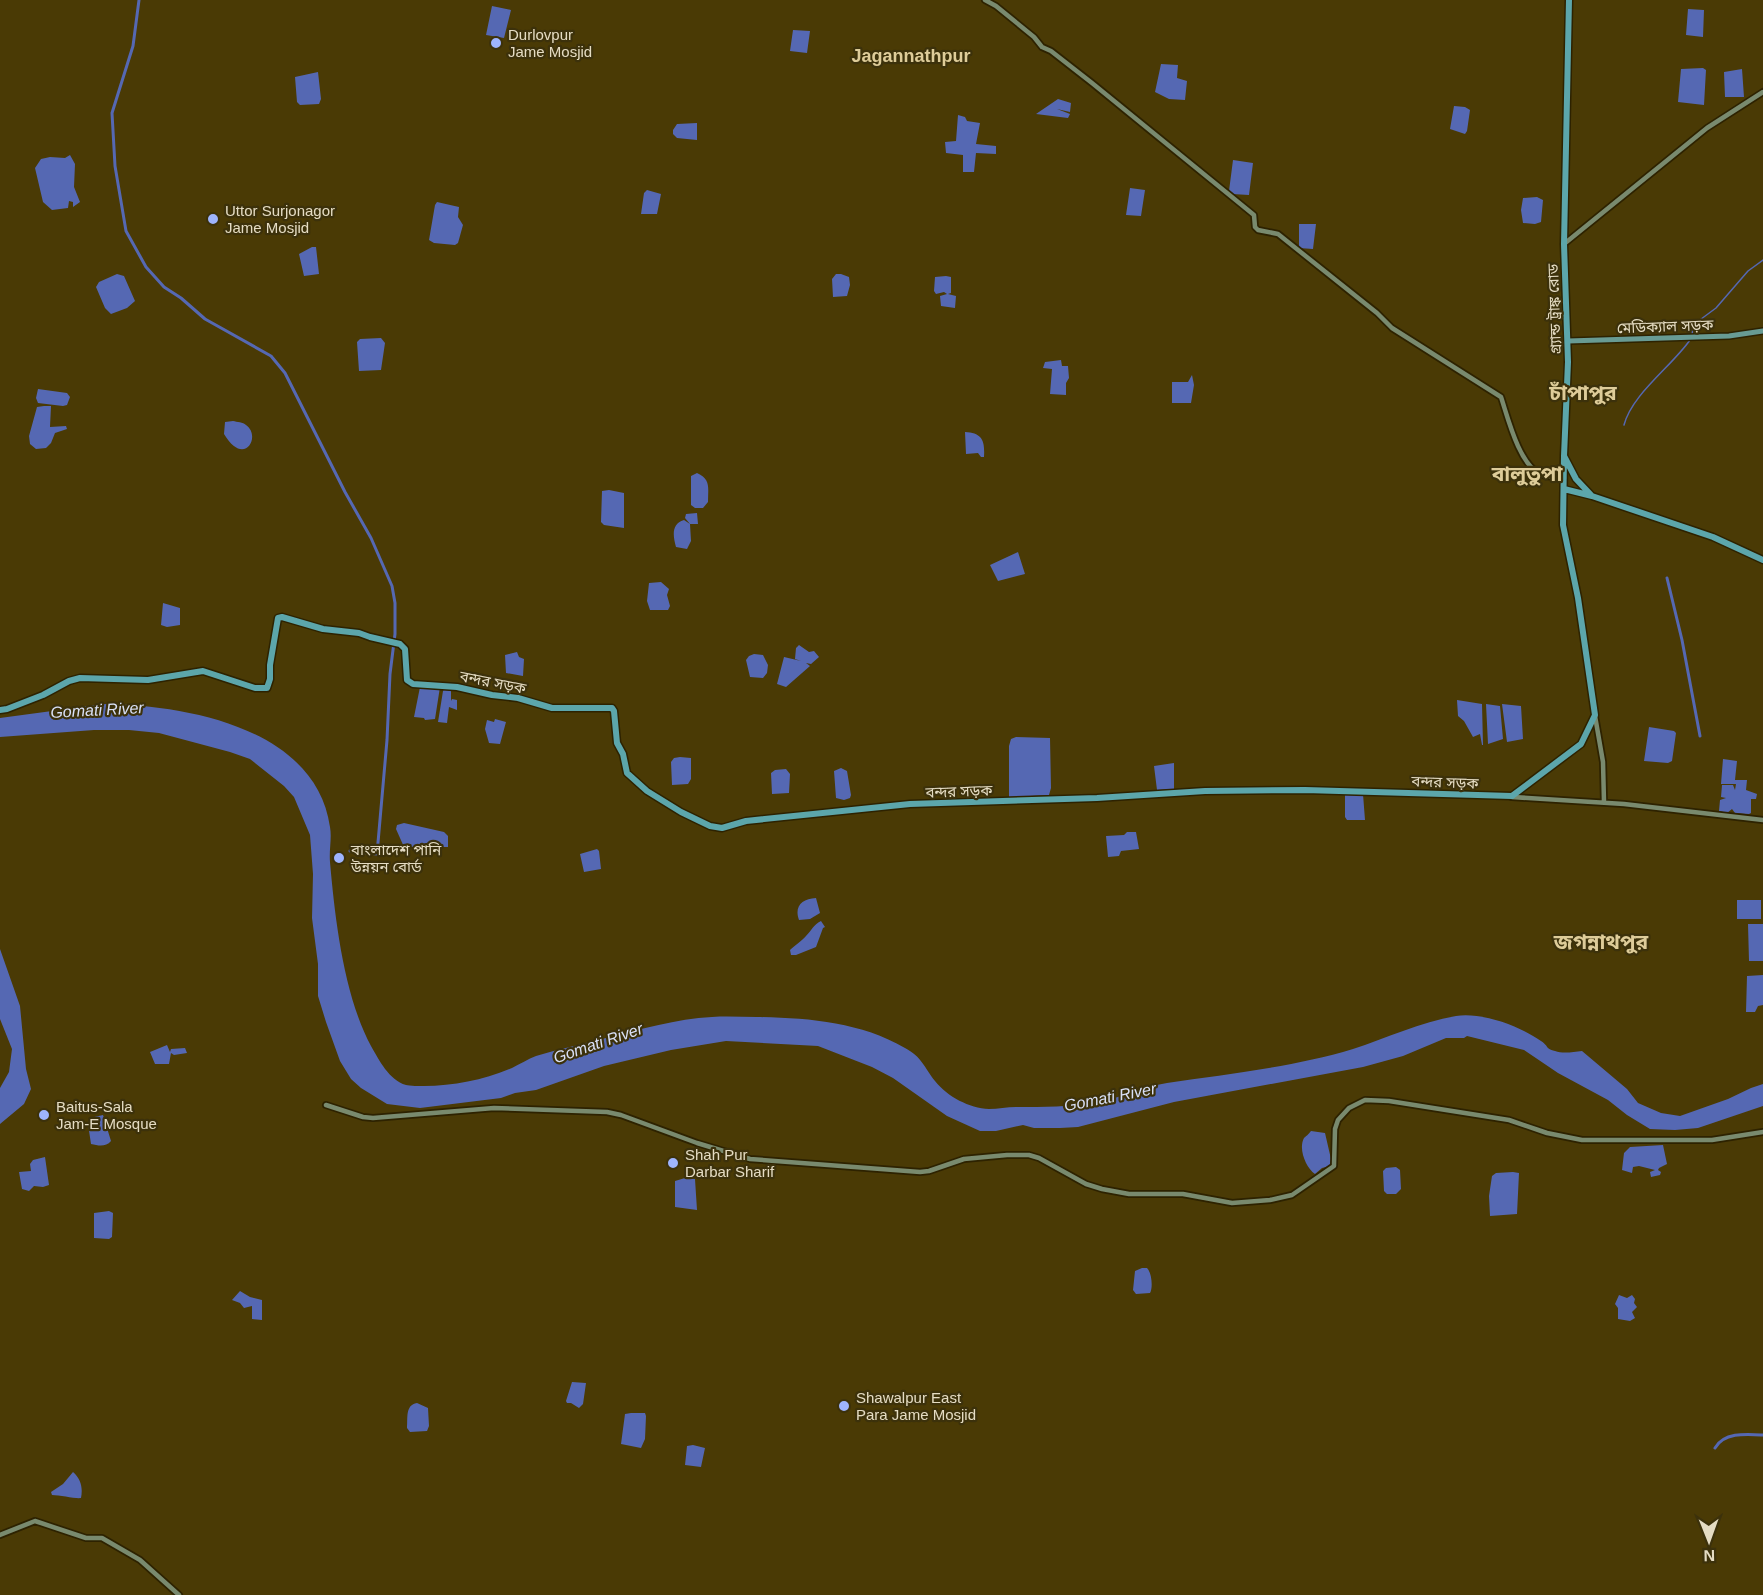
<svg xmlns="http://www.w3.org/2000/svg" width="1763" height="1595" font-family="Helvetica,'Noto Sans Bengali',sans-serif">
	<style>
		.water { fill: #5568b3 }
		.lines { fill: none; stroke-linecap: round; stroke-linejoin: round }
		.stream { stroke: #5568b3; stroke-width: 1.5 }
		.canal { stroke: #5568b3; stroke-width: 3 }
		.secondary-casing { stroke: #2d2200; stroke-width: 8 }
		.primary-casing { stroke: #2d2200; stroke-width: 8 }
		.trunk-casing { stroke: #2d2200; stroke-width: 9 }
		.secondary { stroke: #798a6e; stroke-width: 4.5 }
		.primary { stroke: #689b93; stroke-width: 5 }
		.trunk { stroke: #5ca6ab; stroke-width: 6 }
		.poi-dot { fill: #9eb4fd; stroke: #3c310b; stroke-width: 2 }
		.labels { text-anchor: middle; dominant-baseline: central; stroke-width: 4.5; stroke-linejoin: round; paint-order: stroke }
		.poi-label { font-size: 15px; fill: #e5dcc3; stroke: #3c310b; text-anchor: start }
		.street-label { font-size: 15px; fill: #e5dcc3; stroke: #3c310b }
		.water-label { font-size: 16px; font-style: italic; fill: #d9e0f6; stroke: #3c310b }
		.quarter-label { font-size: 18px; font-weight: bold; fill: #decc99; stroke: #3c310b }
		.district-label { font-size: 21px; font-weight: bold; fill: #decc99; stroke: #3c310b }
	</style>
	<rect width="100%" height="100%" fill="#4a3a05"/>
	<path class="water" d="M492 6 511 10 504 38 486 35Z
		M1688 9 1704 10 1703 37 1686 35Z
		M793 30 810 31 807 53 790 51Z
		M1161 64 1178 65 1177 78 1187 81 1185 100 1169 99 1155 92Z
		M1681 69 1703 68 1706 70 1704 105 1678 102Z
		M1742 69 1744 97H1725L1724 72Z
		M318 72 321 99 319 104 300 105 297 102 295 77Z
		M1058 99 1071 103 1070 112 1057 109 1070 114 1068 118 1036 114Z
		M1454 106 1465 107 1470 110 1467 131 1465 134 1450 129Z
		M958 115 965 117 967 121 980 123 976 144 996 146V154L976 153 974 172H963V155L946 153 945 142 956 141Z
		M697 123V140L677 138 673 134V130L677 124Z
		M70 155 75 164 74 187 80 202 73 207V202L69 201 68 208 52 210 43 202 35 168 41 159 50 157 65 158Z
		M1233 160 1253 163 1249 195 1232 194 1229 191Z
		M1130 188 1145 190 1141 216 1126 215Z
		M647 190 661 194 657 214H641L644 193Z
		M1537 197 1543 200 1541 222 1535 224 1523 223 1521 210 1523 198Z
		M437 202 459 207 458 217 463 225 458 243 455 245 434 243 429 240 435 205Z
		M1299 224H1316L1313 249 1299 248Z
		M312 247H316L319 274 304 276 299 254Z
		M117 274 124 276 135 301 127 308 111 314 105 308 96 287 99 282Z
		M836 274H841L849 277 850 285 847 296 833 297 832 279Z
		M946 276 951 277V293L948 294 956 296 955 308 941 306 940 296 947 294 944 292 936 294 934 291 935 277Z
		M381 338 385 343 381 370 359 371 357 342 360 339Z
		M1061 360 1062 366H1068L1069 378 1066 383V395L1050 394 1052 369 1043 368 1045 362Z
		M1192 375 1194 385 1191 403H1172V382H1188Z
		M38 389 67 393 70 397 67 405 63 406 38 403 36 398Z
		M44 406H51L50 427 66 426 67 429 55 433 51 443 46 448 36 449 30 444 29 436 37 407Z
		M233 421C237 422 243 422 246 425 262 436 244 468 224 434L225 422Z
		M965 432C982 433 985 440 984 457H981L978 453 966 454Z
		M697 473C711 479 708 488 708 502L703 508H695L691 505V476Z
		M609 490 624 493V528L604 525 601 522 602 491Z
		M697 513 698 524H690L691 541 687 549 676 547C673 536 671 524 684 520L690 524 685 518 686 514Z
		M1018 552 1025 574 998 581 990 565Z
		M661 582 669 589 667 595 670 606 668 610H650L647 601 649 583Z
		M163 603 180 608V625L167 627 161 625Z
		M799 645 809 652 814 651 819 657 811 664 806 663 810 666 786 687 777 684 784 657 801 661 795 659 796 648Z
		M517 652 519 657 524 659 523 676 506 673 505 655Z
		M754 654 763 655 768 665 767 673 763 678 750 677 746 660 749 656Z
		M420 687H440L435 719 425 720 424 718 414 717Z
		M445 688 451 691V701L452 699 457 700V710L449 707 447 723 438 722 443 691Z
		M1457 700 1482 704 1483 745H1482L1480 734 1473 737 1464 721 1458 716Z
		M104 704C186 705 316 728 330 827 332 838 329 850 330 862 335 919 344 996 371 1046 379 1060 389 1080 406 1085 409 1086 421 1086 424 1086 454 1086 484 1080 512 1068 520 1064 528 1059 536 1056 559 1049 583 1044 606 1038 641 1029 676 1019 712 1017 727 1016 742 1017 757 1017 808 1018 860 1022 905 1048 922 1057 924 1067 935 1081 948 1097 969 1108 989 1109 998 1109 1007 1107 1016 1107 1044 1107 1070 1107 1097 1102 1121 1098 1143 1087 1167 1083 1227 1074 1294 1067 1353 1049 1387 1038 1420 1022 1456 1016 1482 1012 1520 1026 1541 1041 1550 1047 1544 1048 1555 1051 1563 1054 1573 1052 1582 1051L1627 1089 1638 1103 1661 1113 1680 1116 1728 1099 1751 1088 1763 1084V1106L1698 1128 1675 1130 1650 1129 1627 1115 1608 1100 1558 1073 1524 1050 1467 1036 1464 1038H1446L1403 1056 1363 1067 1174 1102 1078 1127 1060 1128H1034L1023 1125 996 1131H980L947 1116 893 1078 872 1067 818 1046 726 1041 671 1050 604 1066 536 1090 515 1093 501 1098 420 1108 387 1104 361 1088 351 1079 340 1061 326 1022 318 996V964L312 918 313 874 310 835 294 797 284 786 250 759 230 752 159 733 129 730H94L0 737V718Z
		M1486 704 1500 706 1503 739 1488 744Z
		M1502 704 1521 706 1523 739 1507 742Z
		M495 719 506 722 500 744 489 743 485 729 487 720 494 722Z
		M1649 727 1674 731 1676 733 1672 761 1668 763 1644 761Z
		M1016 737 1050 738 1051 788 1049 795 1009 797V746L1011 739Z
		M680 757 691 758V779L688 784 672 785 671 762 674 758Z
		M1723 759 1737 761 1735 780H1747L1746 790 1757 794 1756 799H1751V813L1749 814 1735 813 1732 809 1727 813 1719 811 1720 800 1726 798 1721 797 1722 785H1733L1735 790 1736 784H1721Z
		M1174 763V789L1157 790 1154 766Z
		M841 768 847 771 851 795 850 798 844 800 836 798 834 771Z
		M786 769 790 774 789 793 772 794 771 773 775 770Z
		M1347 794H1363L1365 820H1347L1345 817V795Z
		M404 823 444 832 448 836V847H404L396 829 397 825Z
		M1127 832H1136L1139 849 1121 851 1119 856 1108 857 1106 836 1124 835Z
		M597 849 599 851 601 869 584 872 580 854Z
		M816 898 820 913 810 919 799 920C794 906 802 899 816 898Z
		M1737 900H1761V919H1737Z
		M821 921 825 927 823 928 816 947 796 955H791L790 950C795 945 802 941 806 936 812 930 813 925 821 921Z
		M1748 924H1763V961H1749Z
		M0 949 20 1006 26 1069 31 1089 24 1104 0 1124V1088L9 1072 12 1049 0 1019Z
		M1763 975V1005L1758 1006 1755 1012H1746L1747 976Z
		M167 1045 170 1052 171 1049 185 1048 187 1053 174 1055 171 1053 169 1064H155L150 1052Z
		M103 1115 111 1141C106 1147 99 1146 91 1144L88 1124 90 1118Z
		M1311 1131 1325 1133 1331 1159 1330 1166 1322 1168 1315 1174C1306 1168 1298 1149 1304 1138 1306 1136 1309 1134 1311 1131Z
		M1663 1145 1667 1164 1659 1168 1658 1170 1661 1172 1660 1175 1651 1177 1650 1172 1655 1170 1639 1166 1633 1167 1632 1173 1622 1170 1624 1153 1630 1147Z
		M45 1157 49 1185 43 1187 34 1186 29 1191 22 1189 19 1172 31 1171 30 1164 33 1160Z
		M1386 1168 1396 1167 1400 1170 1401 1189 1396 1194H1387L1384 1191 1383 1171Z
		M1513 1172 1519 1173 1517 1214 1490 1216 1489 1196 1492 1176 1496 1173Z
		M685 1178 695 1179 697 1210 675 1207V1181Z
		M109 1211 113 1213 112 1237 109 1239 94 1238V1213Z
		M1142 1268H1147C1152 1273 1153 1288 1150 1293L1136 1294 1133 1290 1135 1271Z
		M240 1291 250 1297 262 1300V1320L252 1319V1306L244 1308 240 1303 232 1300Z
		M1619 1295 1627 1298 1632 1295 1635 1299 1634 1303 1637 1307 1632 1312 1635 1318 1630 1321 1618 1319V1308L1615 1304Z
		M572 1382 586 1383 583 1404 579 1408 571 1403H567L566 1401Z
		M417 1403 428 1408 429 1426 427 1431 410 1432 407 1428C408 1418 405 1405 417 1403Z
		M631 1413H645L646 1416 645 1439 641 1448 621 1444 625 1414Z
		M693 1445 705 1448 701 1467 685 1465 687 1446Z
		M73 1472C81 1479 83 1488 81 1498 76 1499 60 1495 52 1495L51 1492 63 1484Z"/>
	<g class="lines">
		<path class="stream" d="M1692 336 1693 325 1716 308 1748 271 1763 260
			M1624 425C1632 394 1672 366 1690 340"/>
		<path class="canal" d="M139 0 133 46 112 113 115 166 126 231 146 267 164 287 181 298 205 319 271 356 285 373 345 492 371 538 392 586 395 603V634L390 674 387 740 377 854 350 851
			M1667 578 1682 640 1700 736
			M1715 1448C1724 1432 1746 1434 1763 1435"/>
		<g class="secondary-casing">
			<path id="secondary" d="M985 0 996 6 1034 37 1042 47 1051 51 1092 83 1254 215 1255 227 1258 230 1278 234 1377 313 1392 328 1501 397C1508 418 1519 464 1540 474 1547 477 1555 477 1564 478
				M1564 244 1707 128 1763 92
				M1595 716 1603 762 1604 802
				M1512 797 1624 804 1763 820
				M326 1105 363 1117 373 1118 494 1108 607 1112 621 1115 697 1143 750 1159 920 1172 929 1171 964 1159 1007 1155H1029L1039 1158 1086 1184 1102 1189 1129 1194H1183L1232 1203 1270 1200 1292 1195 1334 1166 1335 1129 1338 1120 1349 1108 1365 1100 1389 1101 1509 1120 1547 1133 1582 1140H1712L1763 1132
				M0 1535 35 1521 86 1538H102L140 1560 179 1595"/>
		</g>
		<g class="primary-casing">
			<path id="primary" d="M1568 341 1729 336 1763 331"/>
		</g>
		<g class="trunk-casing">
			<path id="trunk" d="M1569 0 1564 244 1568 362 1564 456 1576 479 1592 496 1713 537 1763 560
				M1564 489 1592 496
				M0 710 7 709 43 695 69 681 80 678 148 680 203 671 255 688H267L270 679V665L278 618 282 617 323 629 359 633 370 637 400 644 405 649 407 680 413 684 457 687 492 695 518 698 552 708H612L614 711 617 743 623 754 627 773 647 791 681 812 710 826 722 828 746 821 910 804 1097 798 1205 791 1305 790 1512 796 1581 744 1595 715 1578 598 1563 525 1564 456"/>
		</g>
		<use href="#secondary" class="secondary"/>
		<use href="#primary" class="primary"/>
		<use href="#trunk" class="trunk"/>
	</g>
	<g class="poi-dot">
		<circle cx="496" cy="43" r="6"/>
		<circle cx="213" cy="219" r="6"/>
		<circle cx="339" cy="858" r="6"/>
		<circle cx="44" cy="1115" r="6"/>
		<circle cx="673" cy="1163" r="6"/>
		<circle cx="844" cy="1406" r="6"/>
	</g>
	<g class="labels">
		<g class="poi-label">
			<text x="508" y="34">Durlovpur<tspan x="508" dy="17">Jame Mosjid</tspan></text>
			<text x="225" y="210">Uttor Surjonagor<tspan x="225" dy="17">Jame Mosjid</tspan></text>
			<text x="351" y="849">বাংলাদেশ পানি<tspan x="351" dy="17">উন্নয়ন বোর্ড</tspan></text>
			<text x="56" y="1106">Baitus-Sala<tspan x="56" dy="17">Jam-E Mosque</tspan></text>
			<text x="685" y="1154">Shah Pur<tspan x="685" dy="17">Darbar Sharif</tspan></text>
			<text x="856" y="1397">Shawalpur East<tspan x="856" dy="17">Para Jame Mosjid</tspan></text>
		</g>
		<g class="street-label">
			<text transform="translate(1554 309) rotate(-92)">গ্র্যান্ড ট্রাঙ্ক রোড</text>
			<text transform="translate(1665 326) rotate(-2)">মেডিক্যাল সড়ক</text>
			<text transform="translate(493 682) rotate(11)">বন্দর সড়ক</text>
			<text transform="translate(1445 782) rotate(2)">বন্দর সড়ক</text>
			<text transform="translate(959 791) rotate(-2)">বন্দর সড়ক</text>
		</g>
		<g class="water-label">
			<text transform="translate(97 710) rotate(-3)">Gomati River</text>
			<text transform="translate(598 1043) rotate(-19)">Gomati River</text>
			<text transform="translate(1110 1097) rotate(-11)">Gomati River</text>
		</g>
		<g class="quarter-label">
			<text x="911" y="56">Jagannathpur</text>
		</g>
		<g class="district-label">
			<text x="1583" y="392">চাঁপাপুর</text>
			<text x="1527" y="473">বালুতুপা</text>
			<text x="1601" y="941">জগন্নাথপুর</text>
		</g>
	</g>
	<g transform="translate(1709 1541) rotate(179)" stroke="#3c310b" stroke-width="4.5" paint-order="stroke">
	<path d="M0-4.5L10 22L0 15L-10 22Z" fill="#e5dcc3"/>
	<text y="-9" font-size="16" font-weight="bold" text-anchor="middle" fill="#e5dcc3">N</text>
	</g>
</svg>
